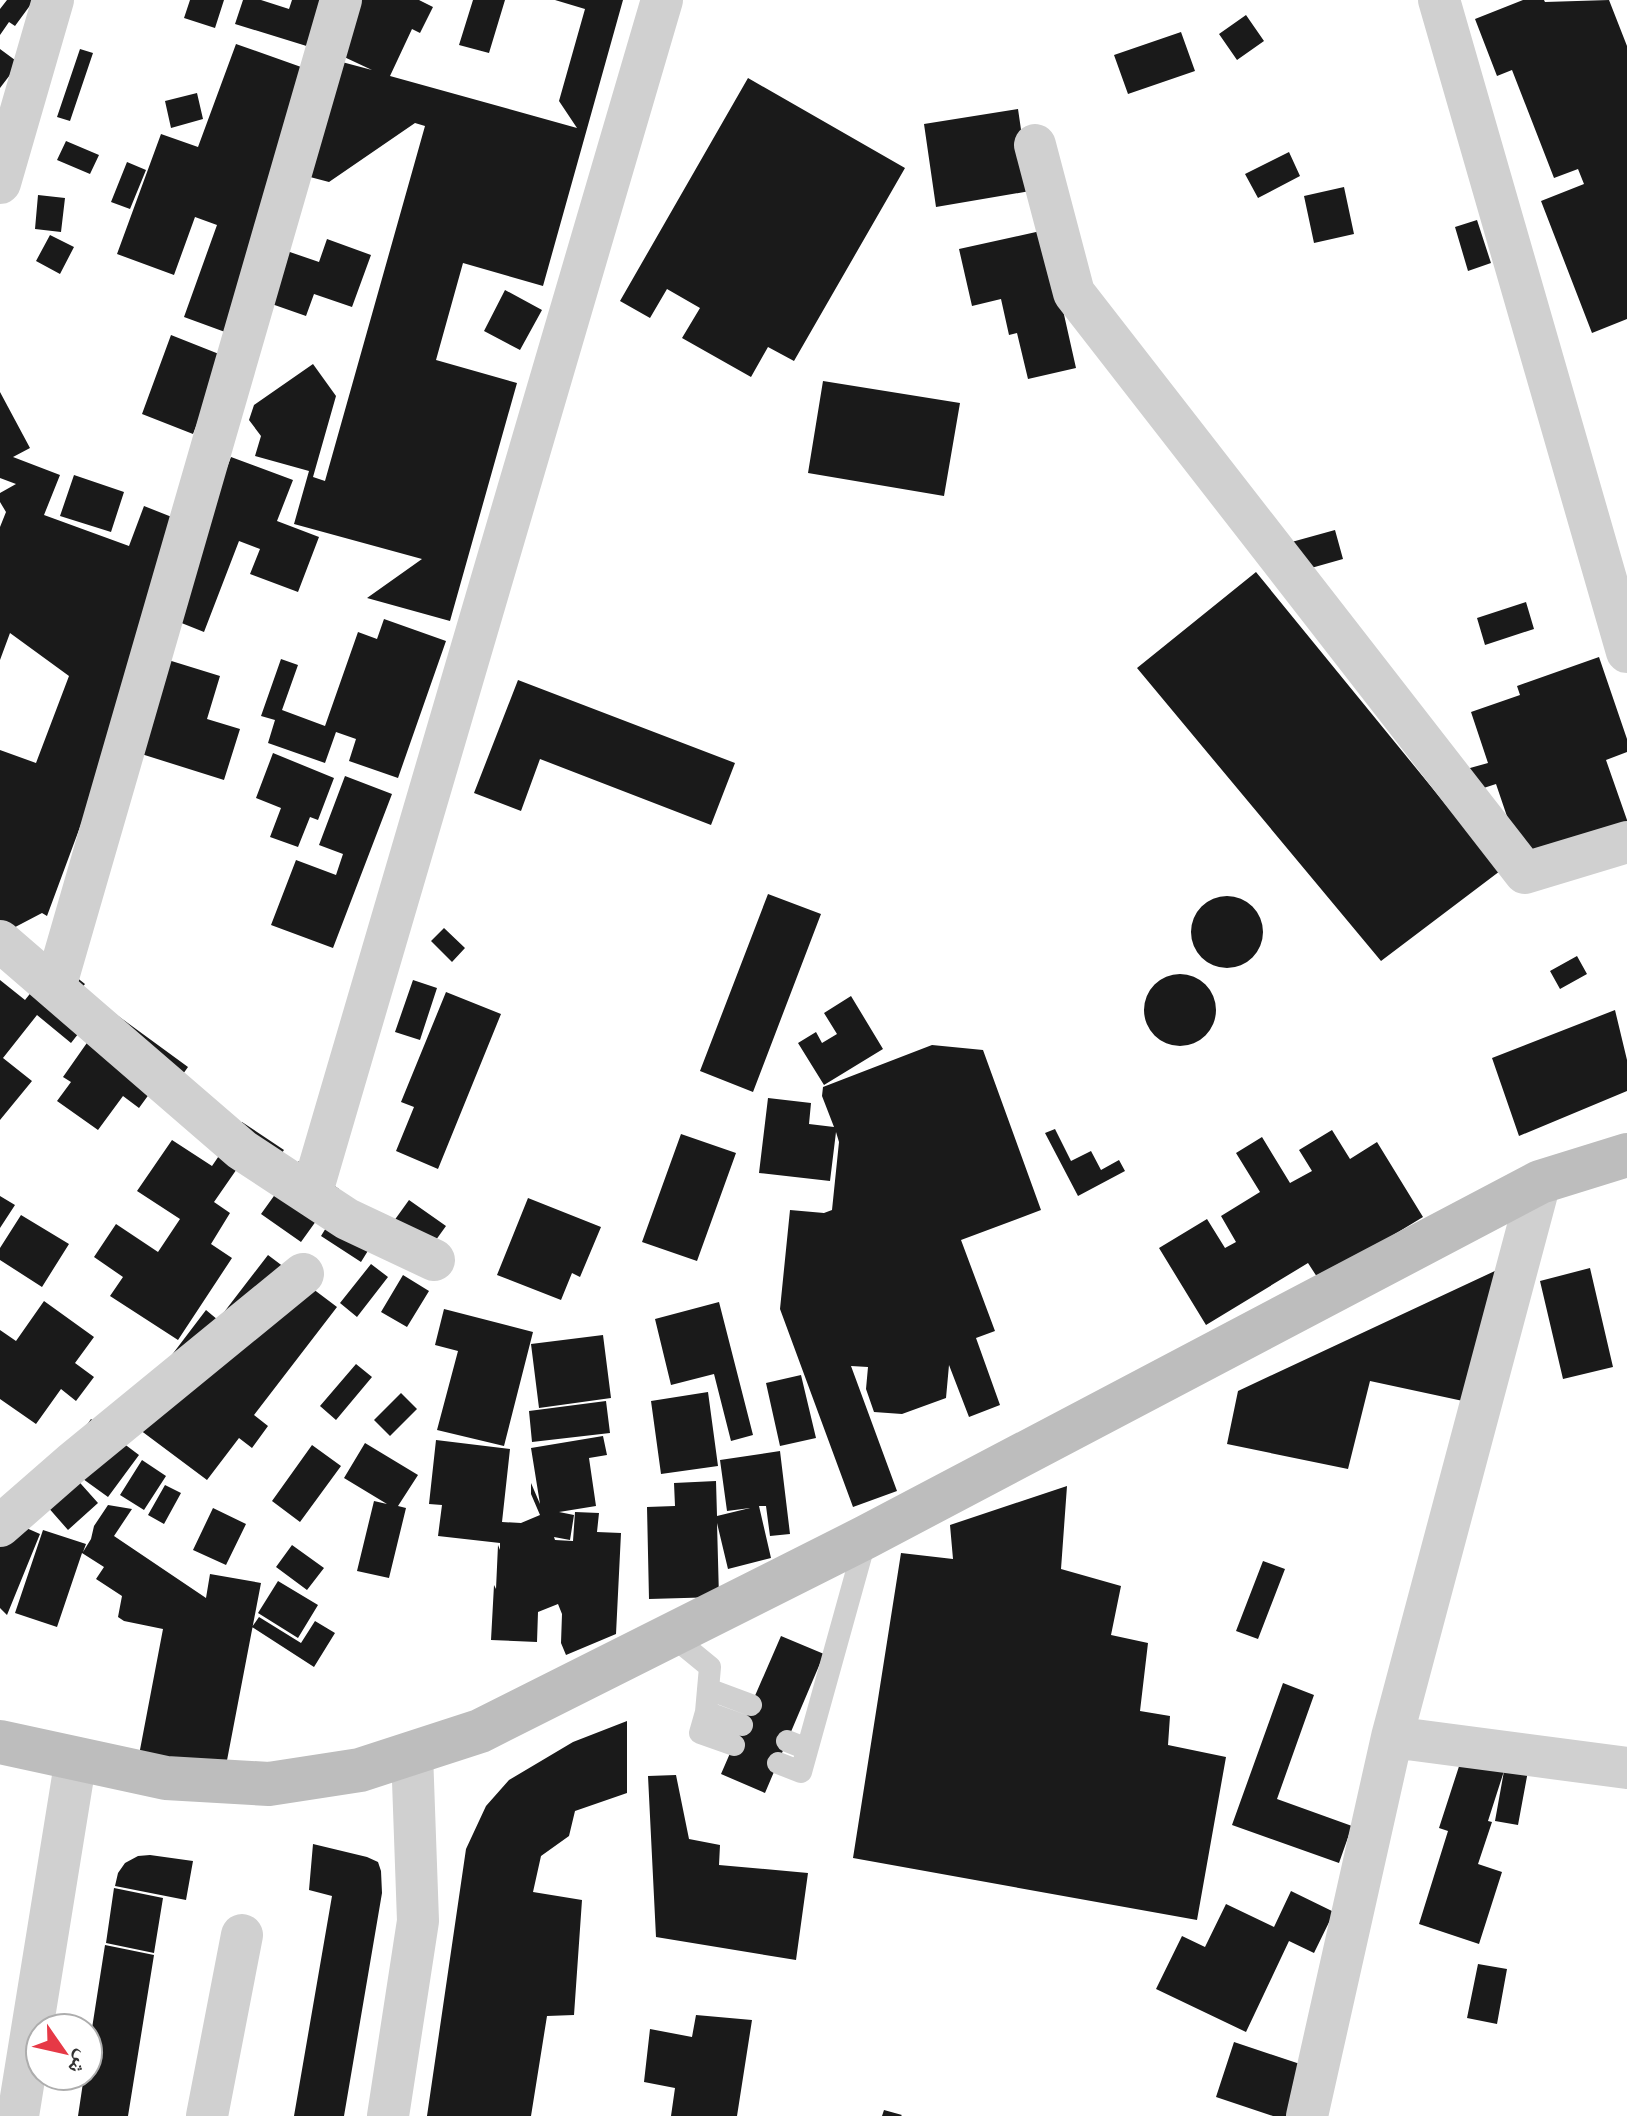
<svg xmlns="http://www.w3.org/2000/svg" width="1627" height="2116" font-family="Signika,'Noto Naskh Arabic',sans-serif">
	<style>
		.building { fill: #1a1a1a }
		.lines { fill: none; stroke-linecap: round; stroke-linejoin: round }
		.service { stroke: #d0d0d0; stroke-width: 22 }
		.minor { stroke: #d0d0d0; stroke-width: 42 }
		.secondary { stroke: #bdbdbd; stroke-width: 44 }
	</style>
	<rect width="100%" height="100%" fill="#fff"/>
	<path class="building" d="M7 0H34L15 26 9 22 0 35V9Z
		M190 0H224L215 28 184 18Z
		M243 0H261L289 9 292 0H328L313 48 235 24Z
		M351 0H419L433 7 420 33 412 29 390 76 577 128 559 101 585 9 555 0H623L543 286 463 263 436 360 517 383 450 621 367 598 422 559 294 524 309 471 255 456 261 436 249 420 254 405 313 364 336 396 313 477 325 481 425 126 415 123 329 182 310 177 342 62 372 70 327 49Z
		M473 0H505L489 53 459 45Z
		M1523 0H1544L1545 2 1609 0 1627 46V319L1592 333 1541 201 1584 184 1578 169 1554 178 1512 70 1497 76 1475 19Z
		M1246 15 1264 41 1237 60 1219 34Z
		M1181 32 1195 71 1128 94 1114 55Z
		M236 44 318 73 225 332 184 317 217 225 195 217 174 275 117 254 161 134 198 147Z
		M0 49 19 63 0 88Z
		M80 49 93 53 70 121 57 117Z
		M748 78 905 168 794 361 768 347 751 377 682 338 700 308 667 289 650 318 620 301Z
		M197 93 203 119 171 128 165 101Z
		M1018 109 1030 191 936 207 924 124Z
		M66 141 99 155 90 174 57 160Z
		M1289 152 1300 176 1258 198 1245 174Z
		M127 162 146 170 130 209 111 202Z
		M1344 187 1354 234 1314 243 1304 196Z
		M38 195 65 198 61 232 35 229Z
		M1477 220 1491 263 1468 271 1455 227Z
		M1045 230 1076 368 1028 379 1017 333 1009 335 1001 299 972 306 959 249Z
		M50 235 74 247 60 274 36 261Z
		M327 239 371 255 352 307 314 294 306 316 266 302 284 250 319 262Z
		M505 290 542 310 520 350 484 331Z
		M171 335 224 356 193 434 142 414Z
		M823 381 960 403 944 496 808 473Z
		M0 392 30 448 13 457 60 475 44 515 129 546 144 506 192 525 47 916 42 913 0 935V750L36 763 69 676 10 633 0 660V527L6 512 0 502V493L16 484 0 478Z
		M231 457 293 480 277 521 319 537 298 592 250 574 260 549 239 541 204 632 169 618Z
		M74 475 124 492 111 532 60 516Z
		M1335 530 1343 559 1297 572 1288 543Z
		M1256 572 1500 871 1381 961 1137 668Z
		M1526 602 1534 629 1485 645 1477 618Z
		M384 619 446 641 398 778 349 761 356 739 336 732 325 763 268 743 275 720 261 716 281 659 298 665 282 710 325 726 358 632 377 639Z
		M1599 657 1627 739V752L1606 760 1627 820V839L1532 890 1496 784 1459 796 1452 773 1488 763 1471 712 1520 695 1517 686Z
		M165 659 220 676 207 719 240 729 224 780 135 752Z
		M518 680 735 763 711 825 540 759 521 811 474 793Z
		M273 753 334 778 318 820 310 817 298 847 270 837 281 808 256 798Z
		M345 776 392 794 333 948 271 925 296 860 336 875 343 854 319 845Z
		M768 894 821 914 753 1092 700 1071Z
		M1191 932a36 36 0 1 1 72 0a36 36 0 1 1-72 0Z
		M444 928 465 948 452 962 431 941Z
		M1577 956 1587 974 1560 989 1550 971Z
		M56 961 85 984 62 1013 82 1029 71 1043 37 1015 3 1058 32 1081 0 1120V980L25 1000Z
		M1144 1010a36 36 0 1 1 72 0a36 36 0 1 1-72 0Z
		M413 980 437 988 420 1040 395 1032Z
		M446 992 501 1014 438 1169 396 1151 414 1107 401 1102Z
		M851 996 883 1049 824 1085 798 1043 816 1032 822 1043 837 1034 824 1013Z
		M110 1010 188 1067 168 1095 155 1086 139 1108 123 1096 98 1130 57 1101 71 1082 63 1077Z
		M1615 1010 1627 1060V1091L1519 1136 1492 1058Z
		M932 1045 983 1050 1041 1210 961 1240 995 1331 976 1338 1000 1405 969 1417 949 1365 946 1398 902 1414 874 1412 866 1389 868 1367 851 1366 897 1491 853 1507 780 1309 790 1210 824 1213 832 1210 839 1142 836 1132 830 1181 759 1173 768 1098 811 1103 809 1124 834 1127 822 1096 823 1087Z
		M242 1122 284 1150 264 1179 241 1163 214 1202 230 1213 211 1244 232 1258 178 1340 110 1296 123 1277 94 1257 116 1224 158 1252 180 1219 137 1191 172 1140 212 1166Z
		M1055 1129 1071 1161 1091 1151 1101 1170 1119 1160 1125 1171 1078 1196 1045 1133Z
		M1332 1130 1350 1159 1377 1142 1423 1217 1319 1280 1308 1263 1206 1325 1159 1248 1207 1219 1225 1248 1236 1242 1221 1216 1260 1192 1236 1153 1262 1137 1290 1183 1312 1171 1299 1150Z
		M681 1134 736 1153 697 1261 642 1242Z
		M299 1161 339 1189 301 1242 261 1214Z
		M346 1195 387 1220 361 1262 321 1236Z
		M0 1196 15 1205 0 1228Z
		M528 1198 601 1227 580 1277 572 1273 561 1300 497 1275Z
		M409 1200 446 1226 423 1258 386 1232Z
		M21 1215 69 1244 42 1287 0 1260V1248Z
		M268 1255 337 1307 254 1415 268 1426 252 1448 239 1438 207 1480 124 1418 206 1310 218 1320Z
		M371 1264 388 1277 357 1317 340 1303Z
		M1590 1268 1613 1367 1563 1379 1540 1281Z
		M1497 1270 1463 1401 1370 1381 1348 1469 1227 1444 1238 1391Z
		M403 1275 429 1291 407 1327 381 1312Z
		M44 1301 94 1337 75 1363 94 1377 76 1401 61 1389 36 1424 0 1399V1330L16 1341Z
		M719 1302 753 1435 731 1441 714 1374 671 1385 655 1319Z
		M444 1309 533 1332 504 1446 437 1430 458 1351 435 1345Z
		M603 1335 611 1398 539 1408 531 1344Z
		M356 1364 372 1377 336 1420 320 1406Z
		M801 1375 816 1438 780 1446 766 1383Z
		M708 1392 718 1466 661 1474 651 1401Z
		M401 1393 417 1409 390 1436 374 1420Z
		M606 1401 610 1433 532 1442 529 1411Z
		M91 1419 139 1455 108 1497 65 1466 98 1503 68 1530 25 1481 61 1461Z
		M603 1436 607 1455 589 1458 596 1506 559 1512 574 1515 570 1540 554 1537 555 1540 573 1541 575 1512 599 1513 597 1532 621 1533 616 1634 566 1655 561 1643 562 1614 558 1604 538 1612 537 1642 491 1640 494 1585 496 1589 498 1545 500 1550V1543L438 1536 442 1505 429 1504 436 1440 510 1449 502 1522 521 1523 540 1515 531 1494V1483L540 1504 531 1448Z
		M365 1443 418 1475 398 1506 406 1508 389 1578 357 1571 374 1501 387 1504 344 1478Z
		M312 1445 341 1466 300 1522 272 1501Z
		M780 1451 790 1534 770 1536 766 1506H759L771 1558 728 1569 717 1523 719 1597 649 1599 647 1507 675 1506 674 1483 716 1481 717 1516 750 1508 727 1511 720 1460Z
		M142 1460 166 1476 144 1510 120 1495Z
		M165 1485 181 1493 164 1524 148 1515Z
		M1067 1486 1061 1569 1121 1586 1111 1635 1148 1643 1140 1711 1170 1716 1168 1745 1226 1757 1197 1920 853 1858 901 1553 953 1559 950 1525Z
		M108 1505 132 1509 114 1536 206 1598 210 1574 261 1583 224 1776 139 1755 163 1629 124 1621 118 1617 122 1596 96 1579 104 1567 82 1553 57 1627 15 1613 43 1530 86 1544 83 1552 91 1539 94 1526Z
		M213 1508 246 1524 226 1565 193 1550Z
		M0 1510 15 1523 40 1534 7 1615 0 1608Z
		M292 1545 324 1568 307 1590 276 1567Z
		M1263 1561 1285 1569 1258 1639 1236 1631Z
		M278 1581 318 1605 298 1638 258 1613Z
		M259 1617 301 1643 315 1621 335 1633 314 1667 252 1627Z
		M781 1636 824 1654 765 1793 721 1774Z
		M1283 1683 1314 1695 1277 1799 1352 1826 1339 1863 1232 1825Z
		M627 1721V1793L575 1811 569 1836 541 1856 533 1892 582 1900 574 2015 547 2016 531 2116H427L466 1849 486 1806 509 1780 573 1742Z
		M1463 1754 1528 1771 1518 1825 1495 1821 1504 1771 1488 1821 1492 1822 1478 1864 1502 1872 1479 1944 1419 1924 1448 1831 1439 1828Z
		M676 1775 689 1839 720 1845 719 1865 808 1873 796 1960 656 1937 648 1776Z
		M313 1844 367 1857 378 1862 381 1871 382 1893 344 2116H294L332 1896 309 1890Z
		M150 1855 193 1861 186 1900 115 1886 118 1873 125 1863 138 1856Z
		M114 1888 163 1898 154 1953 106 1943Z
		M1291 1891 1334 1912 1314 1953 1289 1941 1246 2032 1156 1989 1182 1936 1205 1947 1226 1904 1274 1927Z
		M105 1945 154 1955 128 2116H78L84 2076H88V2054Z
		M1478 1964 1507 1969 1497 2024 1467 2018Z
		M696 2015 752 2020 737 2116H671L675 2088 644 2082 650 2029 692 2037Z
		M1234 2042 1306 2066 1290 2116H1273L1216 2097Z
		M884 2110 902 2115 901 2116H882Z"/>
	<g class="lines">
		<path class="service" d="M671 1635 710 1667 706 1712 700 1733 734 1745
			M708 1689 751 1705
			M706 1712 742 1725
			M787 1741 807 1749
			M778 1763 801 1772 866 1538"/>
		<path class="minor" d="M1439 0 1627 652
			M1035 145 1074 293 1525 873 1627 842
			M0 183 53 0
			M0 941 242 1150 347 1219 434 1260
			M55 988 341 0
			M311 1195 662 0
			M0 1526 72 1463 303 1274
			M1392 1737 1627 1768
			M18 2116 76 1758
			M207 2116 242 1935
			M388 2116 418 1921 412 1753
			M1307 2116 1392 1737 1540 1182"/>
		<path class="secondary" d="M0 1742 166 1778 269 1784 360 1770 480 1731 866 1537 1540 1182 1627 1155"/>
	</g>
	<g transform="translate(64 2052) rotate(124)"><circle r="38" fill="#ffffff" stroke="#adadad" stroke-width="2"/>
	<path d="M0-6L14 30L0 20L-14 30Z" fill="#e63946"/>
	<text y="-12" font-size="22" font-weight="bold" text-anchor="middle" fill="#333333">ش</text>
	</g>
</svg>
